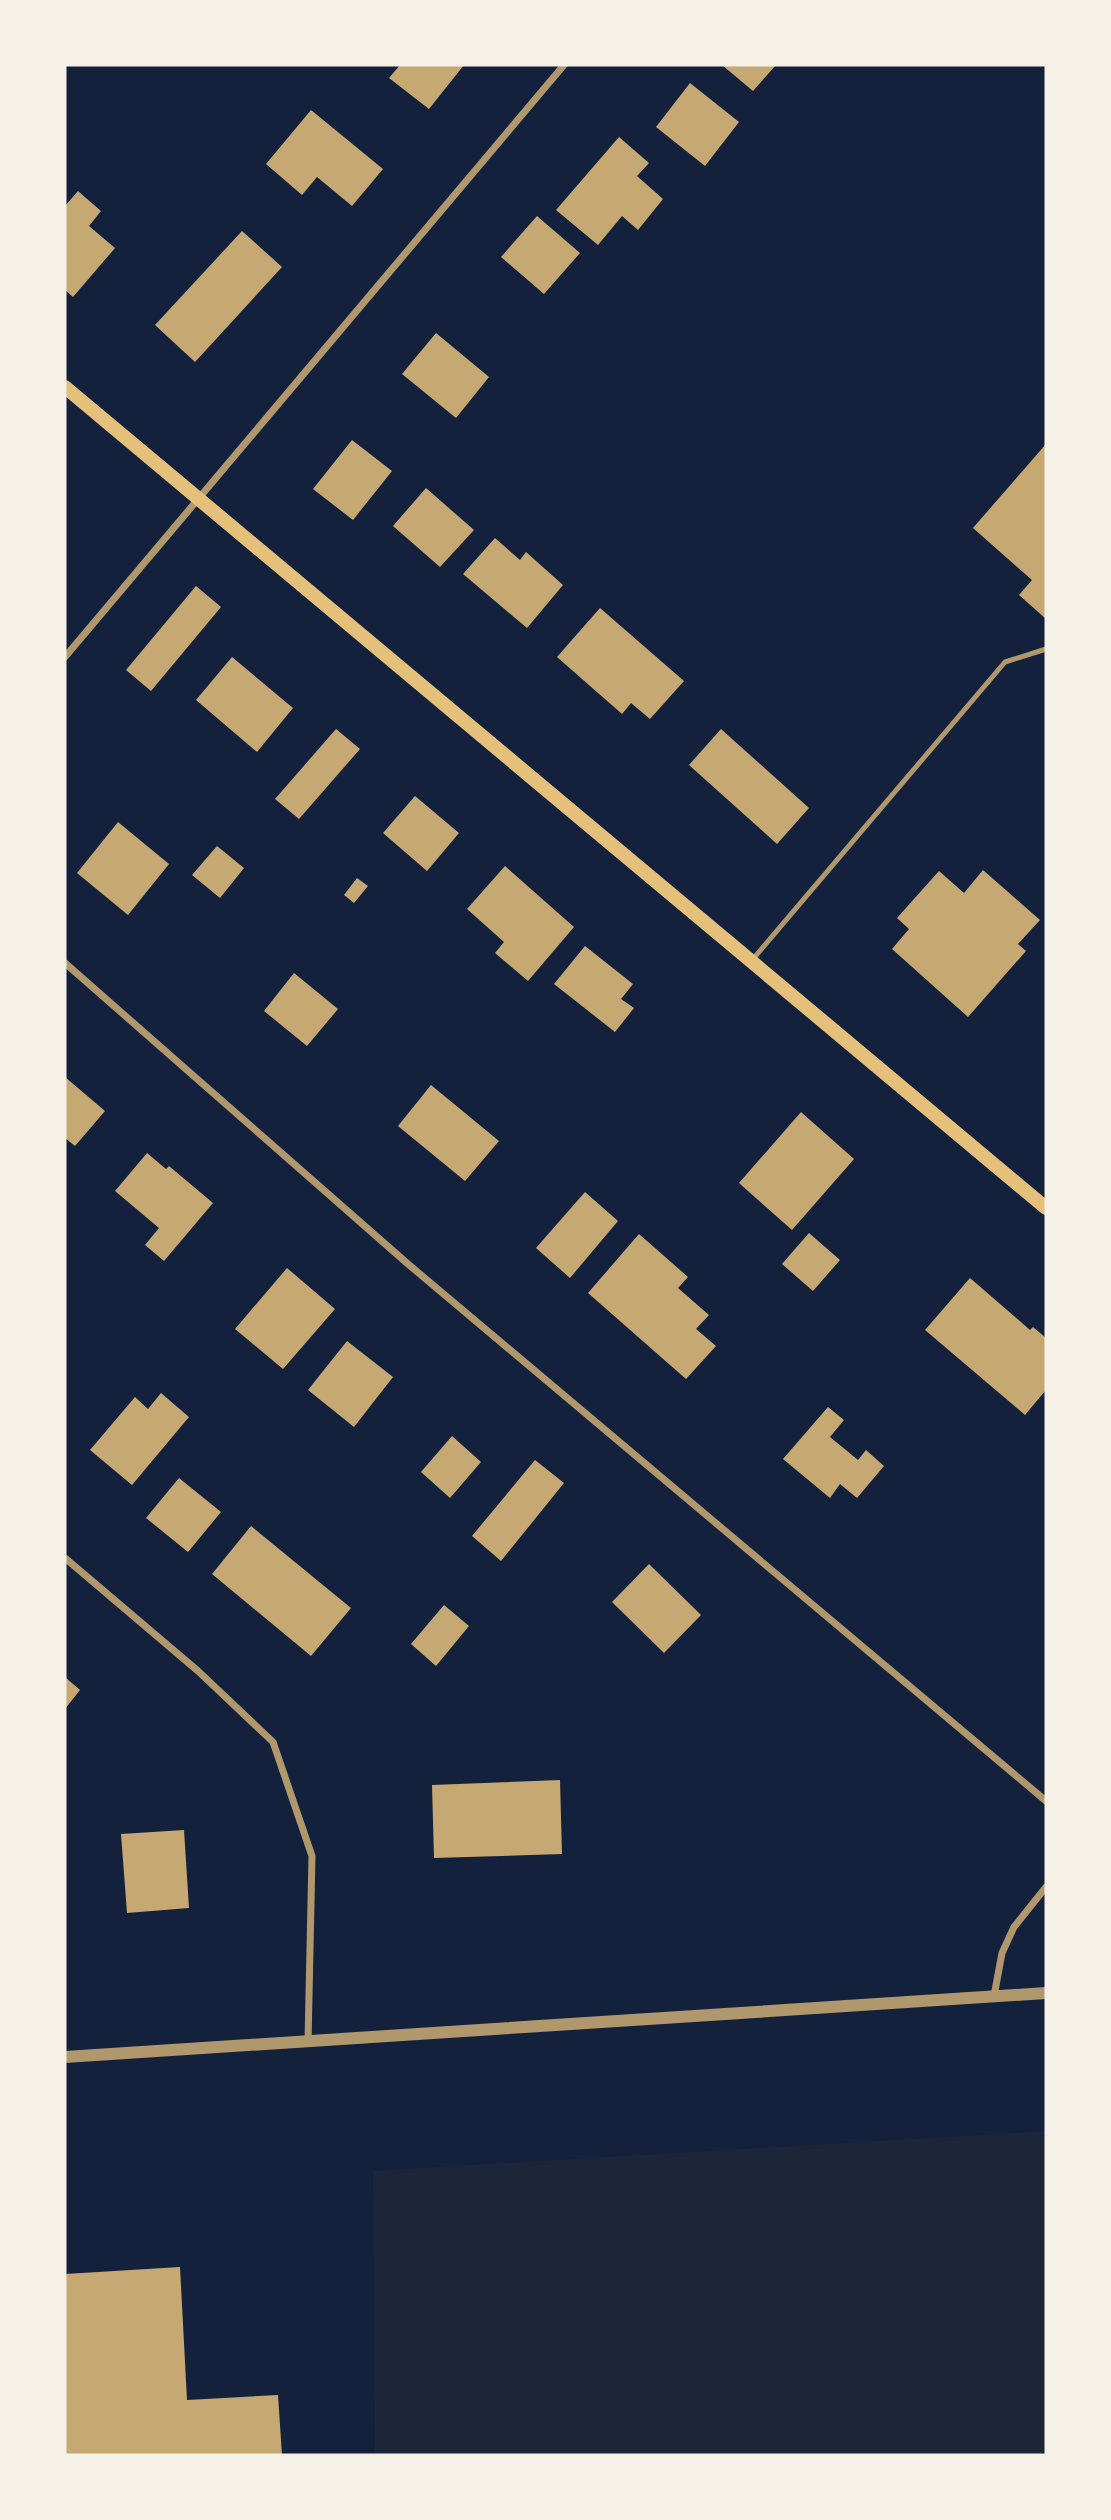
<svg xmlns="http://www.w3.org/2000/svg" width="1111" height="2520" font-family="'Public Sans',sans-serif">
	<style>
		.green { fill: #1d2539 }
		.building { fill: #c6a872 }
		.lines { fill: none; stroke-linecap: round; stroke-linejoin: round }
		.service { stroke: #b1986c; stroke-width: 5 }
		.minor { stroke: #b1986c; stroke-width: 7 }
		.tertiary { stroke: #b1986c; stroke-width: 12 }
		.secondary { stroke: #e5c07b; stroke-width: 14 }
	</style>
	<rect width="100%" height="100%" fill="#14213d"/>
	<path class="green" d="M1046 2131V2455H375L373 2171Z"/>
	<path class="building" d="M400 65H464L429 109 389 78Z
		M722 65H776L753 91Z
		M690 83 739 122 705 166 656 127Z
		M311 110 383 169 352 206 317 177 302 195 266 164Z
		M619 137 649 163 637 176 663 199 638 230 622 216 598 245 556 210Z
		M78 191 101 211 89 226 115 248 73 297 65 290V206Z
		M537 216 580 253 544 294 501 257Z
		M242 231 282 267 195 362 155 325Z
		M436 333 489 377 456 418 402 374Z
		M352 440 392 471 353 520 313 489Z
		M1046 444V619L1019 595 1032 580 973 528Z
		M426 488 474 530 440 567 393 526Z
		M495 538 520 560 526 552 563 585 527 628 463 574Z
		M196 586 221 607 151 691 126 670Z
		M600 608 684 681 650 719 631 703 622 714 557 657Z
		M232 657 293 708 257 752 196 700Z
		M336 729 360 749 299 819 275 799Z
		M721 729 809 808 777 844 689 765Z
		M415 796 459 833 427 871 383 833Z
		M118 822 169 864 128 915 77 873Z
		M217 846 244 868 220 898 192 875Z
		M505 866 574 927 528 981 495 953 504 942 467 909Z
		M983 870 1040 920 1018 944 1026 951 968 1017 892 949 909 929 897 918 939 871 964 893Z
		M357 878 368 886 354 903 344 895Z
		M585 946 633 984 621 999 634 1008 615 1032 554 984Z
		M294 973 338 1009 307 1046 264 1011Z
		M65 1077 105 1111 75 1146 65 1138Z
		M431 1085 499 1141 465 1181 398 1126Z
		M801 1112 854 1159 792 1230 739 1183Z
		M147 1153 166 1169 169 1166 213 1203 164 1261 145 1245 159 1228 115 1191Z
		M585 1192 618 1221 570 1278 536 1248Z
		M809 1233 840 1260 813 1291 782 1264Z
		M639 1234 688 1277 678 1288 709 1315 696 1329 716 1346 686 1379 588 1293Z
		M287 1268 335 1309 283 1369 235 1329Z
		M970 1278 1030 1330 1033 1327 1046 1338V1390L1025 1415 925 1330Z
		M347 1341 393 1377 354 1427 308 1390Z
		M161 1393 189 1417 132 1485 90 1450 135 1397 148 1409Z
		M828 1407 844 1420 830 1437 858 1460 866 1450 884 1466 857 1498 840 1484 830 1498 783 1459Z
		M452 1436 481 1462 450 1498 421 1472Z
		M535 1460 564 1483 501 1561 472 1536Z
		M179 1478 221 1512 188 1552 146 1518Z
		M251 1526 351 1608 311 1656 212 1574Z
		M649 1564 701 1615 664 1653 612 1602Z
		M444 1605 469 1626 436 1666 411 1644Z
		M65 1677 80 1690 65 1709Z
		M560 1780 562 1854 434 1858 432 1785Z
		M184 1830 189 1908 127 1913 121 1834Z
		M180 2267 187 2400 278 2395 282 2455H65V2274Z"/>
	<g class="lines">
		<path class="service" d="M753 959 1005 662 1046 649"/>
		<path class="minor" d="M65 657 564 65
			M65 963 408 1264 1046 1801
			M65 1558 198 1671 273 1742 312 1856 308 2042
			M994 1996 1002 1953 1014 1927 1046 1887"/>
		<path class="tertiary" d="M65 2057 1046 1993"/>
		<path class="secondary" d="M65 387 1046 1208"/>
	</g>
	<rect width="1111" height="2520" fill="none" stroke="#f6f1e7" stroke-width="133"/>
</svg>
